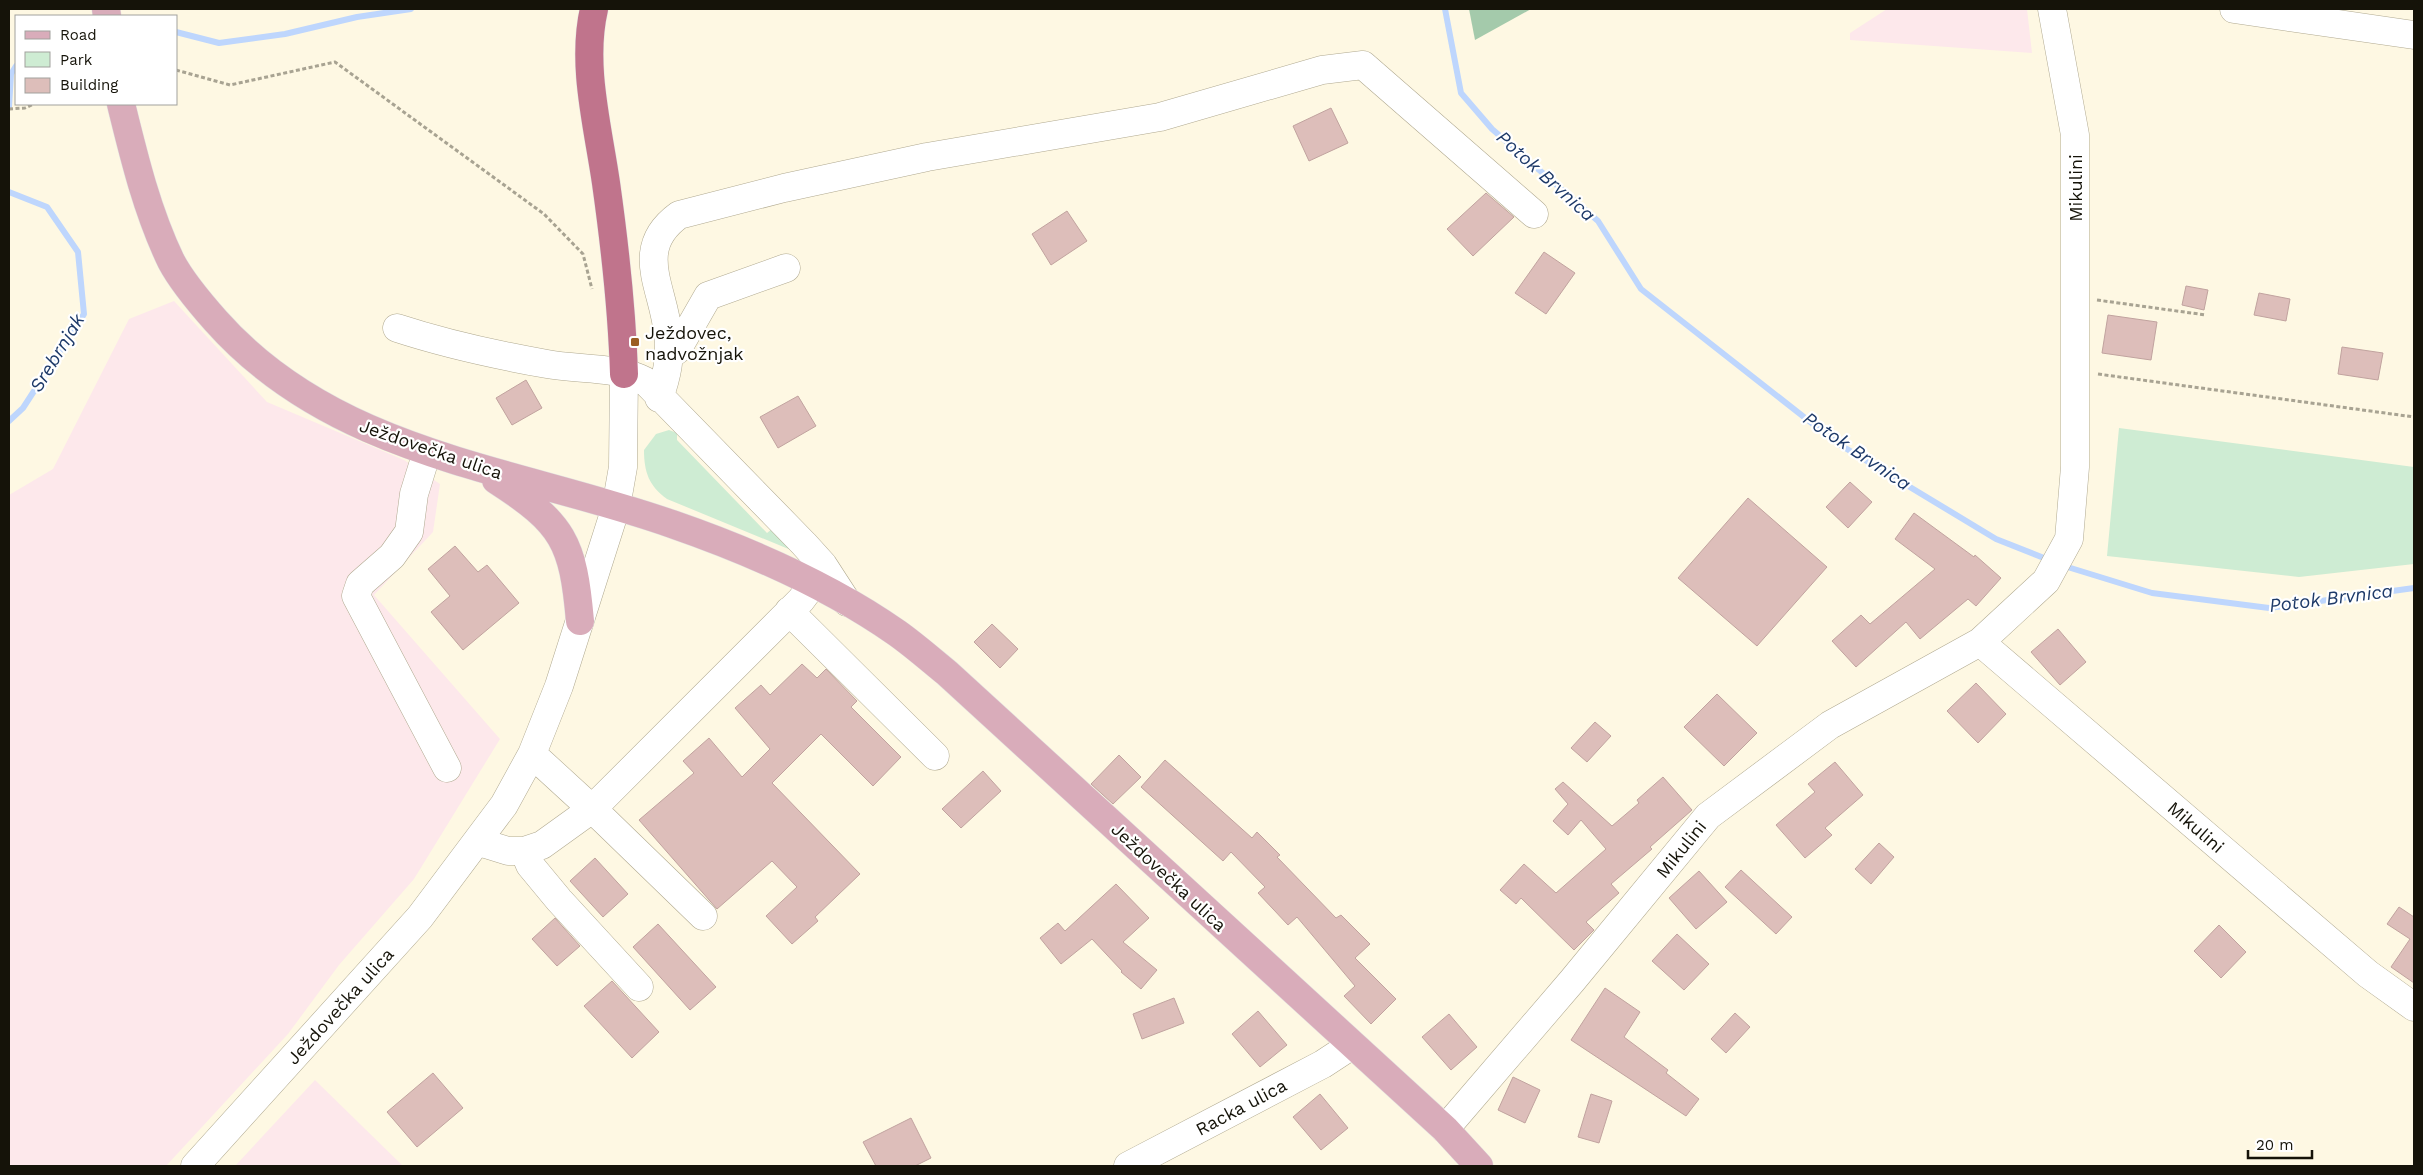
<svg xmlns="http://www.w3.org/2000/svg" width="2423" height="1175" font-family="'Work Sans',sans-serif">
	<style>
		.industrial { fill: #fde8eb }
		.green { fill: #ceecd3 }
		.forest { fill: #a4caab }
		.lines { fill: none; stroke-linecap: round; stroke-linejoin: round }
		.stream { stroke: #bed6fd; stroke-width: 6 }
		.building { fill: #ddbeba; stroke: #c1a39f }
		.minor-casing { stroke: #b0a990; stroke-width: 29 }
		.major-casing { stroke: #e3e3e1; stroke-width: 29 }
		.highway-casing { stroke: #e3e3e1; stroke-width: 29 }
		.path { stroke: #a8a392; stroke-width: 3; stroke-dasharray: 4 2.5; stroke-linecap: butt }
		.minor { stroke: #fff; stroke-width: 28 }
		.major { stroke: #d9acba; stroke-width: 28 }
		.highway { stroke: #c0748c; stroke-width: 28 }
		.poi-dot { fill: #9b5e23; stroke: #fff; stroke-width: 2 }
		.labels { text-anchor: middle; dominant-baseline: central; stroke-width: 4.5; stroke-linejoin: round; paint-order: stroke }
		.street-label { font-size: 18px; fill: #151309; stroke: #fff }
		.poi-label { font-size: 18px; fill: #151309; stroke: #fff; text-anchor: start }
		.water-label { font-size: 19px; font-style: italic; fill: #1e3a69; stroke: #fff }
	</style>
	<rect width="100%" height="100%" fill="#fef8e3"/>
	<path class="industrial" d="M1887 9H2027L2032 53 1850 40V33Z
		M174 301 267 402 404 460 440 484 433 532 374 595 500 739 414 879 339 965 288 1034 166 1166H9V495L53 469 129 319Z
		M315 1080 403 1166H235Z"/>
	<path class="green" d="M2119 428 2414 467V564L2299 577 2107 556Z
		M669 430 677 433V440L767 533 772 529 791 550 667 499C649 486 644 472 644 450L656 434Z"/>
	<path class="forest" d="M1469 9H1531L1475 40Z"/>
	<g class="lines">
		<path class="stream" d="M1445 9 1461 93 1492 129 1598 221 1641 289 1837 443 1996 539 2049 560
			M176 32 219 43 285 34 357 17 411 9
			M9 107 11 74 16 66
			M9 192 47 207 78 252 84 314 23 408 9 421
			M2061 565 2152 593 2269 608 2414 588"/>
	</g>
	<path class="building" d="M1331 108 1348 143 1309 161 1293 126Z
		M1486 193 1514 217 1473 256 1447 229Z
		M1067 211 1087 241 1051 265 1032 234Z
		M1544 252 1575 273 1546 314 1515 293Z
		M2186 286 2208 290 2204 310 2182 305Z
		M2259 293 2290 299 2286 321 2254 315Z
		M2108 315 2157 322 2151 360 2102 353Z
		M2342 347 2383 353 2378 380 2338 374Z
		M526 380 542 408 512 425 496 398Z
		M798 396 816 426 778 448 760 417Z
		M1850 482 1872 502 1848 528 1826 507Z
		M1748 498 1827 567 1757 646 1678 578Z
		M1914 513 1974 557 1975 555 2001 578 1976 606 1968 599 1920 639 1906 622 1856 667 1832 641 1861 615 1870 624 1935 569 1895 539Z
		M455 546 478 572 487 565 519 603 463 650 431 612 450 596 428 569Z
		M992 624 1018 649 1000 668 974 642Z
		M2058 629 2086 662 2060 685 2031 652Z
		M802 664 817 678 826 669 857 701 851 707 901 757 873 786 821 734 772 783 860 874 815 917 818 921 792 944 766 916 797 887 772 861 717 909 639 820 694 773 683 761 709 738 742 777 770 749 735 708 761 685 770 695Z
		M1976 683 2006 714 1978 743 1947 711Z
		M1717 694 1757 733 1724 766 1684 727Z
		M1595 722 1611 736 1587 762 1571 748Z
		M1119 755 1141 777 1113 804 1091 784Z
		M1165 760 1252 838 1257 832 1280 855 1277 857 1336 918 1341 915 1370 944 1355 958 1396 999 1371 1024 1344 996 1355 986 1297 917 1288 925 1258 893 1265 887 1231 852 1223 861 1141 787Z
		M1835 762 1863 795 1825 828 1832 835 1805 858 1776 825 1815 792 1808 784Z
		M983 771 1001 791 961 828 942 809Z
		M1663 777 1692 810 1650 847 1652 849 1611 884 1619 893 1586 922 1594 930 1574 950 1521 898 1516 904 1500 890 1524 864 1556 893 1606 849 1581 820 1568 835 1553 821 1568 804 1555 789 1563 782 1612 826 1639 803 1637 800Z
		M1879 843 1894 857 1871 884 1855 869Z
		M595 858 628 894 603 917 570 881Z
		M1741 870 1792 917 1776 934 1725 887Z
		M1699 871 1727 902 1696 929 1669 898Z
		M1116 884 1149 918 1123 942 1157 970 1141 989 1121 972 1122 971 1092 939 1061 964 1040 938 1058 923 1065 931Z
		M2399 907 2414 917V983L2391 967 2410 939 2387 924Z
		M555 918 580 946 557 966 532 939Z
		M658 924 716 987 690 1010 633 947Z
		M2219 925 2246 952 2221 978 2194 951Z
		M1677 934 1709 964 1684 990 1652 961Z
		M612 981 659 1032 632 1058 584 1006Z
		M1605 988 1640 1012 1624 1037 1668 1070 1666 1073 1699 1099 1686 1116 1571 1040Z
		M1174 998 1184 1023 1142 1039 1133 1014Z
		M1258 1011 1287 1045 1260 1067 1232 1034Z
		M1735 1013 1750 1027 1726 1053 1711 1039Z
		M1449 1014 1477 1047 1451 1070 1422 1037Z
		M433 1073 463 1108 417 1147 387 1112Z
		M1513 1077 1540 1090 1525 1123 1498 1110Z
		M1320 1094 1348 1128 1321 1150 1293 1117Z
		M1591 1094 1612 1101 1599 1143 1578 1137Z
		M911 1118 931 1158 915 1166H876L863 1142Z"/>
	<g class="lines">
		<g class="minor-casing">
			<path id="minor" d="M2234 9 2414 35
				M397 328C446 344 496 355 547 364 578 370 616 366 645 381L804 544 823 565 847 602
				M670 355 677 350 708 296 786 268
				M659 398C667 376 671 357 668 334 664 288 632 249 679 215L784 188 927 157 1160 117 1322 70 1363 65 1534 214
				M427 452 414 494 409 532 392 556 360 584 356 596 447 768
				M789 611 935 756
				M1980 642 2368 974 2414 1007
				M532 754 604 820 703 916
				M479 842 508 851H524L542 845 592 809 801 600 813 584
				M524 851 530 865 559 900 639 987
				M1445 1129 1572 981 1708 816 1830 725 1980 642 2046 581 2069 539 2075 467V135L2052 9
				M195 1166 420 917 504 805 532 754 559 686 616 507 623 467 624 374
				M1128 1166 1323 1064 1352 1045"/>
		</g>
		<g class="major-casing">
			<path id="major" d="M106 9 107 16
				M121 104C134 157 147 211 171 261 182 282 200 303 216 321 335 455 513 468 672 524 750 551 830 586 897 633 914 645 931 660 947 673L1445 1129 1479 1166
				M496 480C564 524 573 542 580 621"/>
		</g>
		<g class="highway-casing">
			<path id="highway" d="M594 9C581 65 598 127 606 183 615 247 622 310 624 374"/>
		</g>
		<path class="path" d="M176 70 230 85 335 62 544 214 583 254 592 289
			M9 109 25 108 34 104
			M2097 300 2206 315
			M2098 374 2414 417"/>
		<use href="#minor" class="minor"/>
		<use href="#major" class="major"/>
		<use href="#highway" class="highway"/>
	</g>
	<rect class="poi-dot" x="630" y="337" width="10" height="10" rx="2.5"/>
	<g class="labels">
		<g class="street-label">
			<text transform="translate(2075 188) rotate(-90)">Mikulini</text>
			<text transform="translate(431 449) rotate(19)">Ježdovečka ulica</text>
			<text transform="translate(2196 827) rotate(41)">Mikulini</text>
			<text transform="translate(1681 849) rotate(-51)">Mikulini</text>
			<text transform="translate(1169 877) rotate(43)">Ježdovečka ulica</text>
			<text transform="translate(340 1006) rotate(-48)">Ježdovečka ulica</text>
			<text transform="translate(1241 1107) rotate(-28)">Racka ulica</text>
		</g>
		<g class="poi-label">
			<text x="645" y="332">Ježdovec,<tspan x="645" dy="21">nadvožnjak</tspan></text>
		</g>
		<g class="water-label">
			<text transform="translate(1546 176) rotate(42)">Potok Brvnica</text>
			<text transform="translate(57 353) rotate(-59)">Srebrnjak</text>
			<text transform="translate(1857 451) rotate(34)">Potok Brvnica</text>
			<text transform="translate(2331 598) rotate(-7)">Potok Brvnica</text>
		</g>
	</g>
	<rect width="2423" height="1175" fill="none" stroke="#151309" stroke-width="20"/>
	<rect x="15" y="15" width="162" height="90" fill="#ffffff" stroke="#a1a19d"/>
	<rect x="25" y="31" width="25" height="8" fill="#d9acba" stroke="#a1a19d"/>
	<text x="60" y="40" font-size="15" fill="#151309">Road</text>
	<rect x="25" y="52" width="25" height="15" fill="#ceecd3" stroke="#a1a19d"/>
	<text x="60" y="65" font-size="15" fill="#151309">Park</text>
	<rect x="25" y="78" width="25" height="15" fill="#ddbeba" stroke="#a1a19d"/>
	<text x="60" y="90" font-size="15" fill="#151309">Building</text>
	<path d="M2248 1150v8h64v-8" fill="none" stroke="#151309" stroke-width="2.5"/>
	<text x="2256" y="1150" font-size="15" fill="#151309" stroke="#ffffff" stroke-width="4" paint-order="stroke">20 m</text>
</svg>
